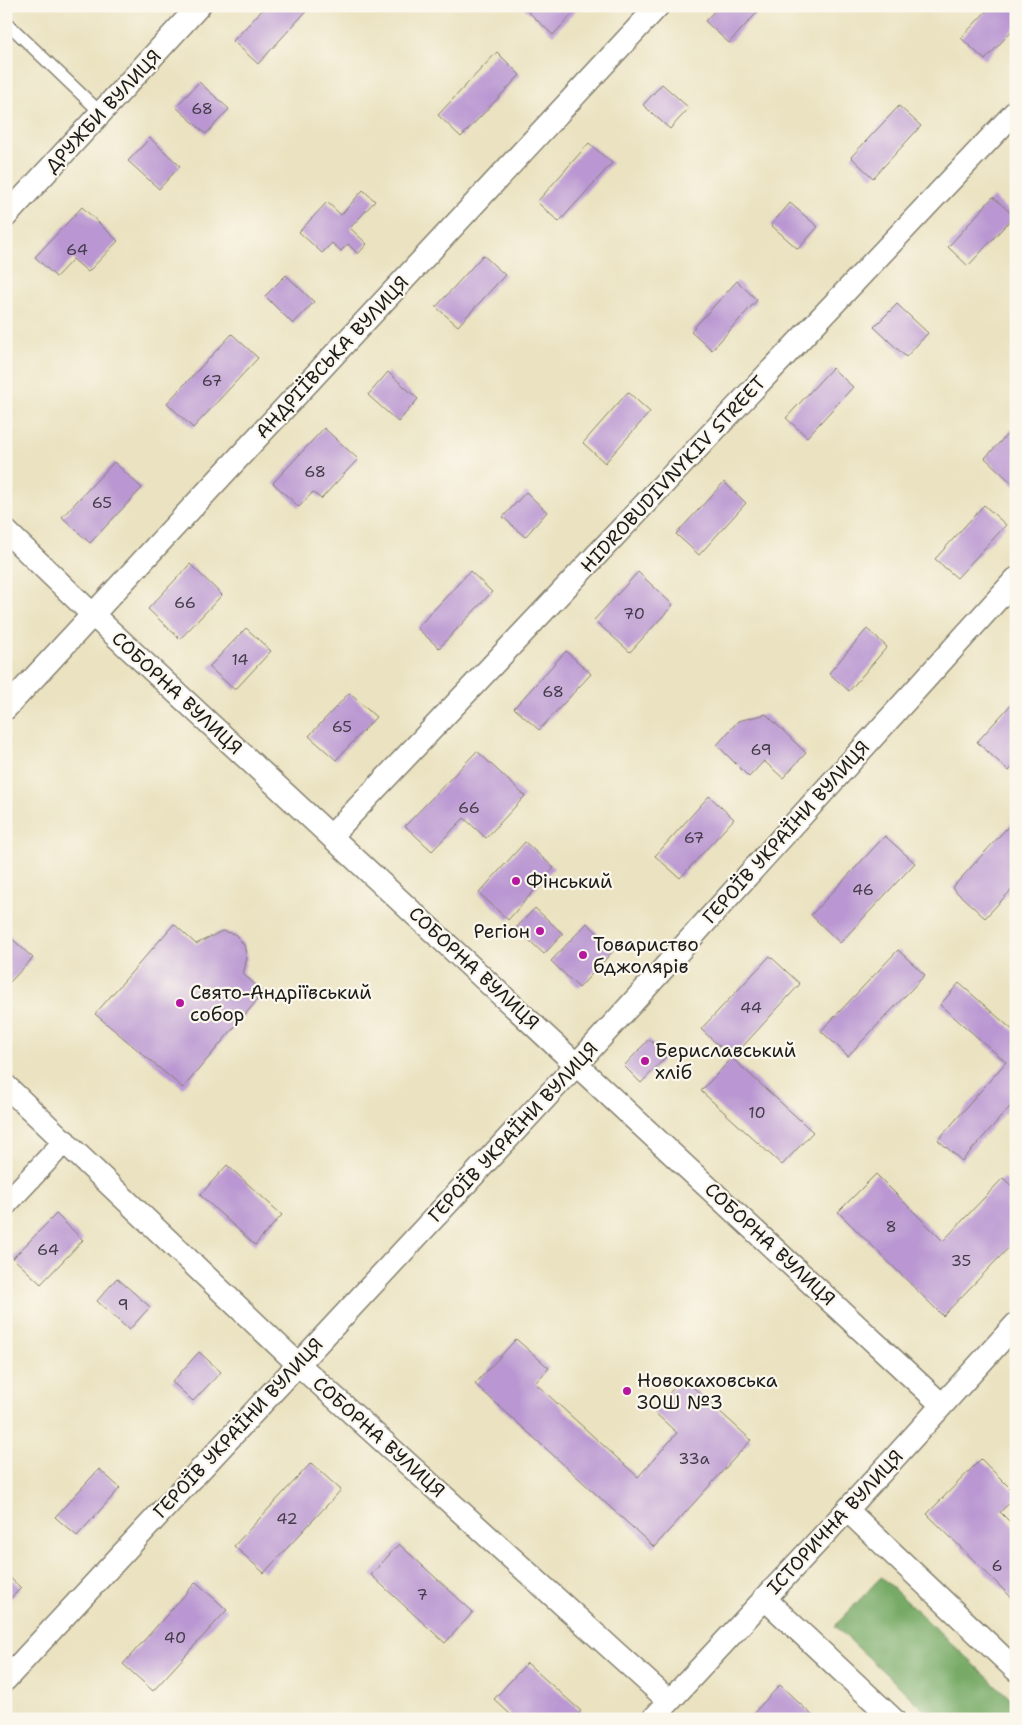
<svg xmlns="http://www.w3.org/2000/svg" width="1022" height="1725" font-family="'Shantell Sans',sans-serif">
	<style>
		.forest { fill: #7a6; stroke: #4a6341 }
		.building { fill: #ba97d2 }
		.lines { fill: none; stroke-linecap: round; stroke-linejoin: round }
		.service-casing { stroke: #837f6e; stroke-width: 14 }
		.minor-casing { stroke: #837f6e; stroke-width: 25 }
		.service { stroke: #fff; stroke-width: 11 }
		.minor { stroke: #fff; stroke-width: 22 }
		.poi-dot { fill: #b5179e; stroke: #fbf7ec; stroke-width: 2 }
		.labels { text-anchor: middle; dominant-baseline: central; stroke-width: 4.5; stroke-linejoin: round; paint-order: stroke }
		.number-label { font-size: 16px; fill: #443b4a }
		.street-label { font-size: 19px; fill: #1c1c1c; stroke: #fbf7ec }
		.poi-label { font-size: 19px; fill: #1c1c1c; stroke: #fbf7ec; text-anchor: start }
	</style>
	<rect width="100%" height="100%" fill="#fbf7ec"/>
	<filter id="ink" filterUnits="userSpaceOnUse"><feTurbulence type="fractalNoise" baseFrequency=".02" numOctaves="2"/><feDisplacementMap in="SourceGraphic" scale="10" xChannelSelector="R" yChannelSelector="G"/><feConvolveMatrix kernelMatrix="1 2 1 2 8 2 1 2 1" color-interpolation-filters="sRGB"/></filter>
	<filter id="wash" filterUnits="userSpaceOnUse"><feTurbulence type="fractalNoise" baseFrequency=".0096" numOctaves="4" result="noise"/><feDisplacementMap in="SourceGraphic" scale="20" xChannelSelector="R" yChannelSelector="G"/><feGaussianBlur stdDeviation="1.12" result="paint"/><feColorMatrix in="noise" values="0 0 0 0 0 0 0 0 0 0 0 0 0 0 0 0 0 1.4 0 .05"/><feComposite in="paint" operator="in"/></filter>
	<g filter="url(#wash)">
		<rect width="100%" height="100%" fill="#eae2c0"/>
		<path class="forest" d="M881 1577 1016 1704V1719H934L835 1626Z"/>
		<g id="blocks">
			<path class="building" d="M266 6H311L258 64 233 41Z
				M522 6H573L577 9 553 35Z
				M719 6H763L729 43 705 21Z
				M991 6H1016V26L985 60 961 38Z
				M497 52 520 75 461 137 438 115Z
				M199 82 229 109 206 134 176 107Z
				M662 84 689 108 670 129 643 105Z
				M899 106 921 126 873 178 851 157Z
				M150 138 180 166 159 189 128 161Z
				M589 143 612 163 559 222 537 202Z
				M363 190 375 201 350 228 367 244 358 254 348 244 341 251 332 243 322 253 299 232 327 202 341 215Z
				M993 197 1014 216 968 266 948 247Z
				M790 203 818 227 798 249 771 225Z
				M82 207 118 241 88 272 73 259 56 277 35 257Z
				M483 255 505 275 458 326 436 307Z
				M286 275 314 302 293 324 265 296Z
				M737 281 757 300 712 350 691 331Z
				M897 304 928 333 906 357 874 327Z
				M232 334 258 358 193 428 167 403Z
				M832 368 853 387 807 437 786 418Z
				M388 372 418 399 398 422 368 395Z
				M628 392 650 412 605 463 583 443Z
				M1016 425V487L985 458Z
				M324 428 358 459 321 499 313 492 299 507 273 483Z
				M114 462 142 488 90 543 62 517Z
				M724 482 746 503 699 555 676 534Z
				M526 492 547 512 525 537 503 517Z
				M984 505 1006 525 957 578 935 559Z
				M190 564 222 595 180 639 148 609Z
				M470 571 492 592 439 648 417 628Z
				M638 572 673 605 630 652 594 620Z
				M246 628 271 651 235 690 209 667Z
				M867 629 887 647 849 691 829 673Z
				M566 651 591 674 539 730 514 708Z
				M349 693 376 717 336 760 309 736Z
				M1016 699V763L1009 771 977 742Z
				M766 714 806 753 783 778 764 761 749 777 717 745 738 721Z
				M477 751 525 796 486 838 464 818 432 851 405 826Z
				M709 796 734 819 680 878 655 856Z
				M1016 818V885L985 918 952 888Z
				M885 836 915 863 840 943 811 915Z
				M525 842 554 868 508 920 479 893Z
				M535 908 563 934 544 954 516 928Z
				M587 923 615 949 579 988 551 961Z
				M174 924 196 944 222 931 235 934 244 945 247 958 243 974 264 992 183 1088 95 1014Z
				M6 933 33 958 6 986Z
				M898 950 925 975 848 1056 821 1031Z
				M770 956 800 984 732 1058 701 1029Z
				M959 983 1016 1033V1100L962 1161 938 1140 1006 1062 940 1005Z
				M649 1039 667 1056 641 1083 624 1066Z
				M732 1058 813 1132 782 1165 701 1091Z
				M227 1165 282 1215 255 1245 200 1195Z
				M876 1174 943 1241 1003 1178 1016 1190V1240L943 1316 838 1212Z
				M56 1214 83 1240 41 1284 13 1258Z
				M117 1278 150 1307 129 1330 97 1301Z
				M516 1339 549 1368 535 1383 638 1477 677 1433 653 1411 683 1378 751 1440 654 1547 475 1384Z
				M199 1352 221 1372 193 1401 172 1382Z
				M981 1459 1016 1494V1497L1000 1512 1016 1528V1602L927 1514Z
				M311 1463 341 1490 264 1573 234 1546Z
				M99 1469 120 1488 77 1536 55 1517Z
				M399 1544 473 1612 445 1643 371 1575Z
				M6 1574 21 1588 6 1603Z
				M196 1582 227 1610 153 1691 123 1664Z
				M527 1663 581 1711 574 1719H507L511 1715 494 1699Z
				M780 1685 816 1719H748Z"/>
		</g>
	</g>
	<g filter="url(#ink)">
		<use href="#blocks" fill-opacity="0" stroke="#837f6e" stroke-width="1"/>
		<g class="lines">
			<g class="service-casing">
				<path id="service" d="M6 22 101 113"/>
			</g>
			<g class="minor-casing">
				<path id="minor" d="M6 216 199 6
					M6 531 93 615 942 1405
					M6 708 658 6
					M331 836 1016 111
					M6 1086 298 1364 669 1701
					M6 1204 65 1141
					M847 1510 1016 1670
					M764 1598 893 1719
					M6 1679 577 1064 1016 579
					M653 1719 847 1510 1016 1324"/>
			</g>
			<use href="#service" class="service"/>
			<use href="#minor" class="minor"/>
		</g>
	</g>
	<g class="poi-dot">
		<circle cx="516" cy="881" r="5"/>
		<circle cx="540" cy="931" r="5"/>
		<circle cx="583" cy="955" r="5"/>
		<circle cx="180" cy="1003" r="5"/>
		<circle cx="645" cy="1061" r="5"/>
		<circle cx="627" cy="1391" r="5"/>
	</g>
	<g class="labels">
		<g class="number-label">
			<text x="202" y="108">68</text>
			<text x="77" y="249">64</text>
			<text x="212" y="380">67</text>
			<text x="315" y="471">68</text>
			<text x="102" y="502">65</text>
			<text x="185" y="602">66</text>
			<text x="634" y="613">70</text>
			<text x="240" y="659">14</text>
			<text x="553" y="691">68</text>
			<text x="342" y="726">65</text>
			<text x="761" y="749">69</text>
			<text x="469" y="807">66</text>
			<text x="694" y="837">67</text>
			<text x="863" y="889">46</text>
			<text x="751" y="1007">44</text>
			<text x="757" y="1112">10</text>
			<text x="891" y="1226">8</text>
			<text x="48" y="1249">64</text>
			<text x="961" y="1260">35</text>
			<text x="123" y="1304">9</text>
			<text x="694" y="1458">33а</text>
			<text x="287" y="1518">42</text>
			<text x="997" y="1565">6</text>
			<text x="422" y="1594">7</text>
			<text x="175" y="1637">40</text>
		</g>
		<g class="street-label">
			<text transform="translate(103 111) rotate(-47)">ДРУЖБИ ВУЛИЦЯ</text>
			<text transform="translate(332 357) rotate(-47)">АНДРІЇВСЬКА ВУЛИЦЯ</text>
			<text transform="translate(673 474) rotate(-47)">HIDROBUDIVNYKIV STREET</text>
			<text transform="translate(177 693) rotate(43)">СОБОРНА ВУЛИЦЯ</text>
			<text transform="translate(786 832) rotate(-48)">ГЕРОЇВ УКРАЇНИ ВУЛИЦЯ</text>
			<text transform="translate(474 968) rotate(43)">СОБОРНА ВУЛИЦЯ</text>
			<text transform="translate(513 1132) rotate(-47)">ГЕРОЇВ УКРАЇНИ ВУЛИЦЯ</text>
			<text transform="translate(770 1244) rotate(43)">СОБОРНА ВУЛИЦЯ</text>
			<text transform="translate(238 1428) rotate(-47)">ГЕРОЇВ УКРАЇНИ ВУЛИЦЯ</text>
			<text transform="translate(379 1437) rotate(42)">СОБОРНА ВУЛИЦЯ</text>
			<text transform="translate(835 1522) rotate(-47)">ІСТОРИЧНА ВУЛИЦЯ</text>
		</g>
		<g class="poi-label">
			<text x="526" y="881">Фінський</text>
			<text x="530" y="931" text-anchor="end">Регіон</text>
			<text x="593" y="944">Товариство<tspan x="593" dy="22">бджолярів</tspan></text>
			<text x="190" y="992">Свято-Андріївський<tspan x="190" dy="22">собор</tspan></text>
			<text x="655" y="1050">Бериславський<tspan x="655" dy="22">хліб</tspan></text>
			<text x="637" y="1380">Новокаховська<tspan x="637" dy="22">ЗОШ №3</tspan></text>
		</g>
	</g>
	<rect width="1022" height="1725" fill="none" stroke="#fbf7ec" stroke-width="25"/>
</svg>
